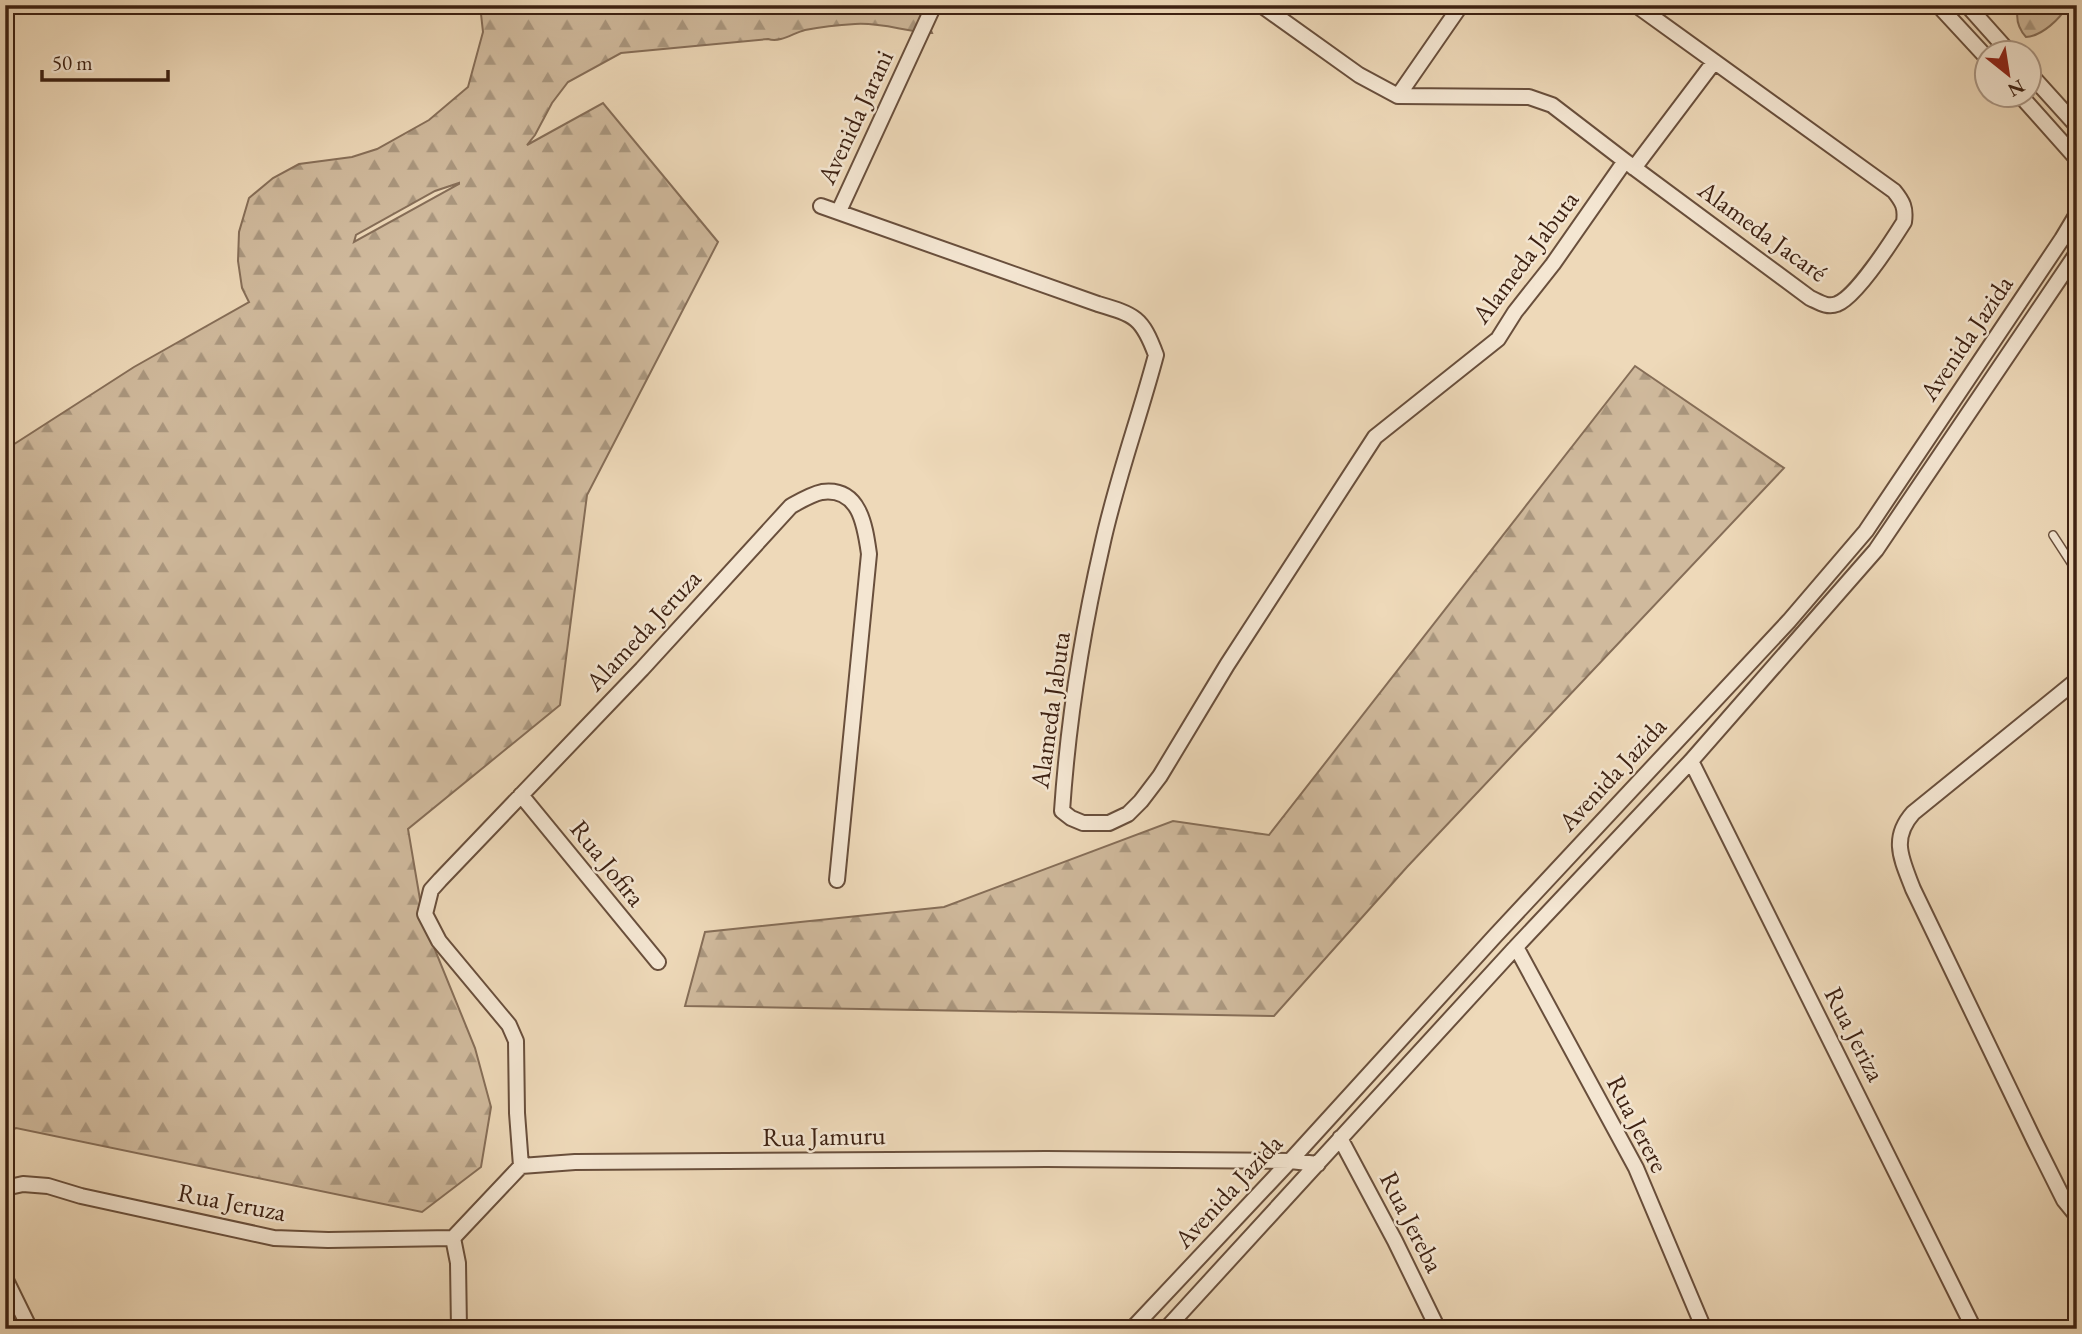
<svg xmlns="http://www.w3.org/2000/svg" width="2082" height="1334" font-family="'EB Garamond',serif">
	<style>
		.forest { fill: url(#forest-firs); stroke: #866e58; stroke-width: 2; fill-rule: evenodd }
		.lines { fill: none; stroke-linecap: round; stroke-linejoin: round }
		.lane-casing { stroke: #694f3c; stroke-width: 10 }
		.street-casing { stroke: #694f3c; stroke-width: 18 }
		.lane { stroke: #f4e6d2; stroke-width: 7 }
		.street { stroke: #f4e6d2; stroke-width: 14 }
		.labels { text-anchor: middle; dominant-baseline: central; stroke-width: 5; stroke-linejoin: round; paint-order: stroke }
		.street-label { font-size: 26px; fill: #3d2112; stroke: #f4e6d2 }
	</style>
	<defs>
		<pattern id="forest-firs" width="22" height="20" patternUnits="userSpaceOnUse" patternTransform="scale(1.75)"><rect width="22" height="20" fill="#d0ba9d"/><path d="M5 1l3.5 6h-7zM16 11l3.5 6h-7z" fill="#aa977f"/></pattern>
	</defs>
	<rect width="100%" height="100%" fill="#eed9b9"/>
	<filter id="stains"><feTurbulence type="fractalNoise" baseFrequency=".00286" numOctaves="4"/><feColorMatrix values="0 0 0 0 .2 0 0 0 0 .09 0 0 0 0 .02 0 0 0 .5 -.17"/></filter>
	<radialGradient id="worn" r=".72"><stop offset=".6" stop-color="#630" stop-opacity="0"/><stop offset="1" stop-color="#630" stop-opacity=".3"/></radialGradient>
	<path class="forest" d="M480 5H928L929 26 932 33C906 32 882 22 855 24 839 25 821 27 805 30 793 33 781 43 768 39L621 53 568 82 552 103 535 135 527 145 603 103 718 242 587 495 560 705 408 829 424 923 475 1048 491 1107 481 1167 422 1212 16 1128 5 1134V450L134 367 249 302 242 288 238 261 239 232 249 198 273 178 299 164 352 157 377 149 429 120 468 87 483 32ZM459 183V184L354 242 356 235 435 191Z
		M2019 5H2068C2060 19 2042 36 2026 37 2018 28 2015 17 2019 5Z
		M1635 366 1784 468 1407 867 1274 1016 685 1006 705 932 944 907 1173 821 1269 835Z"/>
	<g class="lines">
		<g class="lane-casing">
			<path id="lane" d="M2053 535 2077 572"/>
		</g>
		<g class="street-casing">
			<path id="street" d="M1261 5 1359 75 1398 96 1529 97 1552 105 1625 161 1810 298C1819 302 1827 308 1837 304 1856 297 1892 241 1904 222 1906 208 1903 202 1894 191L1636 5
				M1938 5 1988 59
				M1967 5 2009 52
				M2030 74 2077 126
				M2019 94 2077 159
				M1398 96 1461 5
				M1634 168 1714 62
				M821 206 1098 304C1135 315 1142 317 1156 355 1139 419 1116 481 1102 546 1082 633 1068 722 1062 811L1071 818 1083 823H1109L1128 814 1141 801 1160 776 1227 665 1375 437 1498 339 1515 312 1553 264 1625 161
				M839 211 934 5
				M2077 680 1913 813C1890 839 1902 860 1913 889L2035 1142 2064 1200 2077 1216
				M1691 761 1974 1329
				M521 795 658 962
				M1516 947 1636 1168 1704 1329
				M1340 1138 1395 1241 1438 1329
				M521 1166 517 1113 516 1041 509 1025 439 941 425 914 431 890 440 880 642 669 791 506C800 501 812 494 822 492 860 487 865 526 869 554L837 880
				M5 1188 23 1184 48 1186 81 1196 274 1238 328 1240 453 1238
				M453 1238 521 1166 575 1162 1046 1159 1290 1161 1318 1164
				M453 1238 458 1263 459 1329
				M5 1278 30 1329
				M1132 1329 1290 1161 1495 936 1789 621 1866 531 2062 239 2077 214
				M1166 1329 1514 949 1691 761 1876 550 2077 253"/>
		</g>
		<use href="#lane" class="lane"/>
		<use href="#street" class="street"/>
	</g>
	<g class="labels">
		<g class="street-label">
			<text transform="translate(855 117) rotate(-65)">Avenida Jarani</text>
			<text transform="translate(1763 231) rotate(36)">Alameda Jacaré</text>
			<text transform="translate(1525 257) rotate(-53)">Alameda Jabuta</text>
			<text transform="translate(1966 338) rotate(-56)">Avenida Jazida</text>
			<text transform="translate(643 630) rotate(-47)">Alameda Jeruza</text>
			<text transform="translate(1050 710) rotate(-82)">Alameda Jabuta</text>
			<text transform="translate(1612 774) rotate(-47)">Avenida Jazida</text>
			<text transform="translate(608 863) rotate(51)">Rua Jofira</text>
			<text transform="translate(1855 1034) rotate(63)">Rua Jeriza</text>
			<text transform="translate(1638 1124) rotate(63)">Rua Jerere</text>
			<text transform="translate(824 1136) rotate(-1)">Rua Jamuru</text>
			<text transform="translate(1228 1191) rotate(-47)">Avenida Jazida</text>
			<text transform="translate(232 1202) rotate(11)">Rua Jeruza</text>
			<text transform="translate(1412 1222) rotate(63)">Rua Jereba</text>
		</g>
	</g>
	<rect width="2082" height="1334" fill="none" stroke="#eed9b9" stroke-width="28"/>
	<rect x="7" y="7" width="2068" height="1320" fill="none" stroke="#3d2112" stroke-width="3.5"/>
	<rect x="14" y="14" width="2054" height="1306" fill="none" stroke="#3d2112" stroke-width="2"/>
	<g transform="translate(2008 74) rotate(150)"><circle r="33" fill="#f4e6d2" stroke="#ab9785" stroke-width="2"/>
	<path d="M0-5L12 26L0 18L-12 26Z" fill="#8f2418"/>
	<text y="-10" font-size="19" font-weight="bold" text-anchor="middle" fill="#3d2112">N</text>
	</g>
	<path d="M42 70v10h126v-10" fill="none" stroke="#3d2112" stroke-width="3.5"/>
	<text x="52" y="70" font-size="21" fill="#3d2112" stroke="#f4e6d2" stroke-width="5" paint-order="stroke">50 m</text>
	<rect width="100%" height="100%" filter="url(#stains)"/>
	<rect width="100%" height="100%" fill="url(#worn)"/>
</svg>
